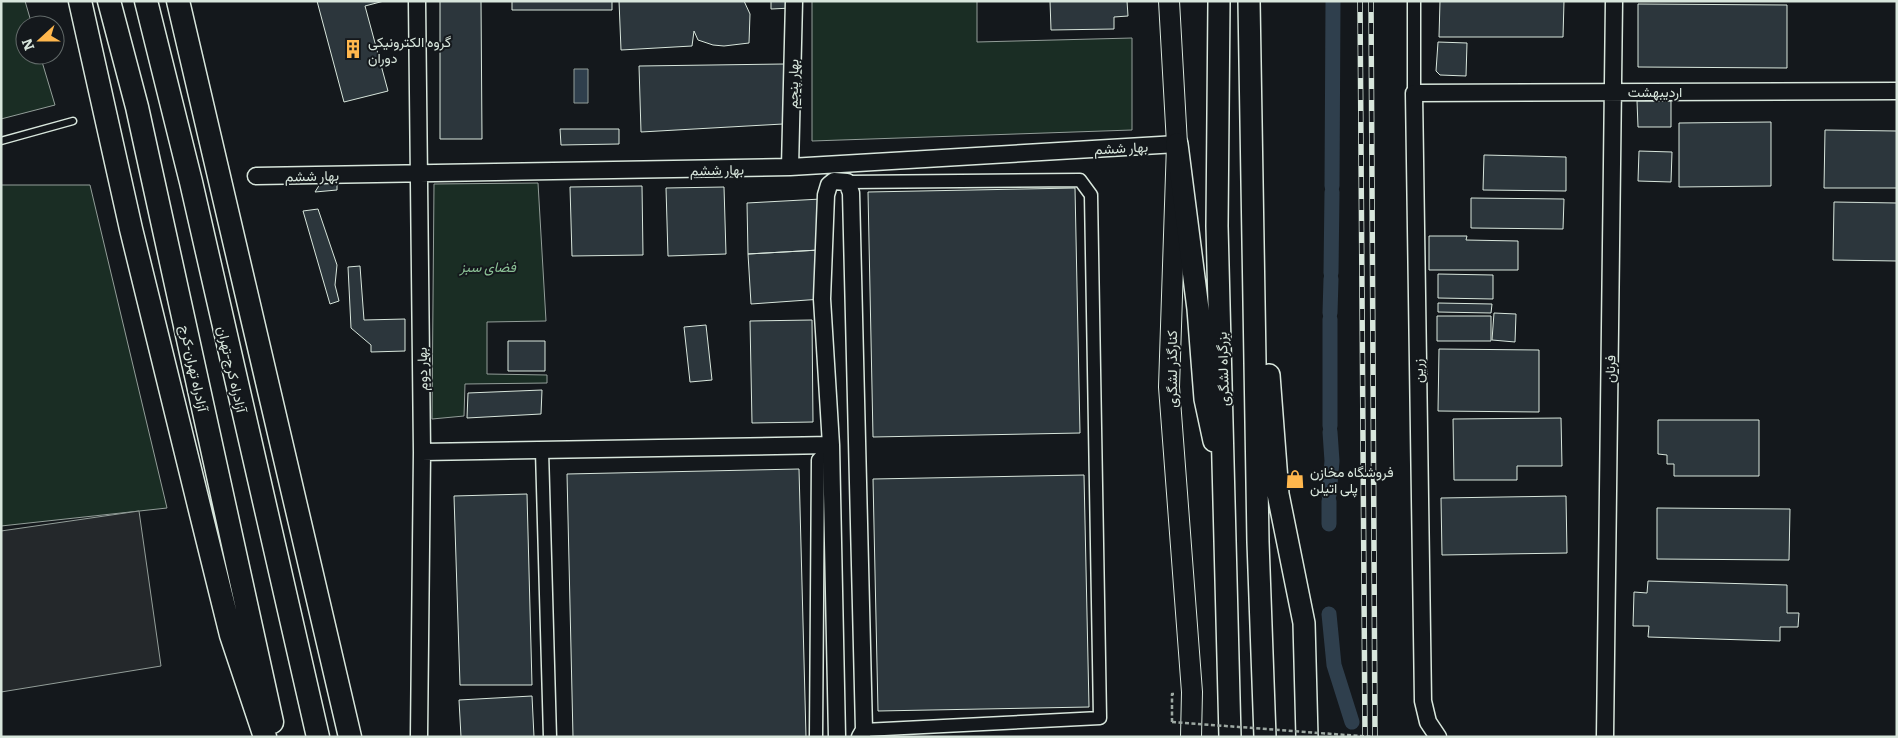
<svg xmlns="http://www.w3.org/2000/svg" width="1898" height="738" font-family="Literata,Vazirmatn,serif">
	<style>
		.green { fill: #1a2d24; stroke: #939e99 }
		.parking { fill: #24282b; stroke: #939e99 }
		.water { fill: #2f3f4d; stroke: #939e99 }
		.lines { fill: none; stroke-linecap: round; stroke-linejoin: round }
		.canal { stroke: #2f3f4d; stroke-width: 15 }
		.building { fill: #2c363c; stroke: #d8e6dc }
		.service-casing { stroke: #d8e6dc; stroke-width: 9 }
		.minor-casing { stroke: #d8e6dc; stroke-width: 15 }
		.tertiary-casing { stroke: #d8e6dc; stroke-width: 19 }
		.primary-casing { stroke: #d8e6dc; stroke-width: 22 }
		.trunk-casing { stroke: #d8e6dc; stroke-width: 24 }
		.motorway-casing { stroke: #d8e6dc; stroke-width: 25 }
		.path { stroke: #9da8a2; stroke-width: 2.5; stroke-dasharray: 4 2.5; stroke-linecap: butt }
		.service { stroke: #14181c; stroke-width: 6 }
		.minor { stroke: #14181c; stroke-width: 12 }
		.tertiary { stroke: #14181c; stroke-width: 16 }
		.primary { stroke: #14181c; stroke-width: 20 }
		.trunk { stroke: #14181c; stroke-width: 21 }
		.motorway { stroke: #14181c; stroke-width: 22 }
		.rail-casing { stroke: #d8e6dc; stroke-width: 5.5 }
		.rail { stroke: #14181c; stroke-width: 4; stroke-dasharray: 11; stroke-linecap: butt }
		.path-bridge { stroke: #9da8a2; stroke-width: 2.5; stroke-dasharray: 4 2.5; stroke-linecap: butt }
		.labels { text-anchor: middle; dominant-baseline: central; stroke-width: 4; stroke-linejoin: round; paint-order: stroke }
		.poi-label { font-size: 14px; fill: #d8e6dc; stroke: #14181c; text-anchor: start }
		.street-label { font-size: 14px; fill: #d8e6dc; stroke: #14181c }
		.park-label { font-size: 14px; font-style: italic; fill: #8ac095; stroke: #14181c }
	</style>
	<rect width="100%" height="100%" fill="#14181c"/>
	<path class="green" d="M1 1H25L32 25H25V55H40L55 105 1 119Z
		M812 1H977V42L1132 38V130L812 141Z
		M538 183 546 321 487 322V374L547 375V383L465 384 464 416 432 419 434 184Z
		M1 185H90L167 508 1 526Z"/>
	<path class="parking" d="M139 511 161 666 1 692V531Z"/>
	<path class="water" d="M574 69H588V103H574Z"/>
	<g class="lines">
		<path class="canal" d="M1332 186 1333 1
			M1331 273 1332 192
			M1330 313 1331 279
			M1330 426V319
			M1329 495 1332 461 1330 432
			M1329 524V501
			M1329 614 1334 665 1352 722"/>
	</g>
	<path class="building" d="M317 1H384L365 6 388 91 344 102Z
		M440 1H481L482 139H440Z
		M512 1H612V10H512Z
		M619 1H744L750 14 749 43 724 46 713 45 698 40 694 31 692 46 621 50Z
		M771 1H792V8L771 9Z
		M1050 1H1127L1128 16 1114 17V29L1051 30Z
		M1440 1H1564L1563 37H1439Z
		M1638 4 1787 5V68L1638 67Z
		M1438 42 1467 43 1466 76 1440 75 1436 71Z
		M784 64 783 124 641 132 639 66Z
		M1637 101H1671V127H1638Z
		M1771 122V186L1679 187V123Z
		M560 129H619V144L561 145Z
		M1825 130 1897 131V188H1824Z
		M1639 151 1672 152 1671 182 1638 181Z
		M1484 155 1566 157V191L1483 190Z
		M337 183V190L315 192 320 184Z
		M642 186 643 255 572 256 570 187Z
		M724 187 726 254 668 256 666 188Z
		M1075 188 1080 433 873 437 868 192Z
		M1471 198 1564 199 1563 229 1471 228Z
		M821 199 819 250 748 254 747 203Z
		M1834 202 1897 203V261L1833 260Z
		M318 209 337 265 335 285 339 301 330 304 303 211Z
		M1429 236H1467L1466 240 1518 241V270H1429Z
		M819 250 822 299 751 304 748 254Z
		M360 266 364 320 405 319V351L371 352V345L351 328 348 267Z
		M1438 274 1493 275V299L1438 298Z
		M1438 303 1492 304 1491 313 1438 312Z
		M1494 313 1516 314 1515 342 1492 340Z
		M1437 316H1491V341H1437Z
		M812 320 813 422 752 423 750 321Z
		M706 325 712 380 690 382 684 327Z
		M508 341H545V371H508Z
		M1439 349 1539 350V412L1438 411Z
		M542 390 541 414 467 418 468 393Z
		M1561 418 1562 466H1517V480H1454L1453 419Z
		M1658 420H1759V476H1674V464H1667V455L1658 454Z
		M799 469 806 737H573L567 474Z
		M1084 475 1089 707 878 711 873 479Z
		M527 494 532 685H460L454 496Z
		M1566 496 1567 553 1442 555 1441 498Z
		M1657 508 1790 509 1789 560 1657 559Z
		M1648 581 1787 585V613H1799L1798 627H1780V641L1648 637 1649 626H1633L1634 592 1647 593Z
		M532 696 534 737H461L459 700Z"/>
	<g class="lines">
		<g class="service-casing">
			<path id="service" d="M1 141 73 121"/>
		</g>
		<g class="minor-casing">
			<path id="minor" d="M1414 1V93
				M847 182 1080 180 1091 195 1100 718 864 730
				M542 451 550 737
				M816 737 818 460 831 445"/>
		</g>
		<g class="tertiary-casing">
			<path id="tertiary" d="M417 1 422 452 419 737
				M790 167 794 1
				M256 176 790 167 1177 144
				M422 452 831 445
				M837 737 831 445 822 299 826 195 829 185 834 181 847 182 851 193 864 730 860 737
				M1438 737 1428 722 1423 701 1414 93 1897 91
				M1605 737 1614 1"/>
		</g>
		<g class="primary-casing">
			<path id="primary" d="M1169 1 1177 144 1169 387 1192 692 1191 737"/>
		</g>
		<g class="trunk-casing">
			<path id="trunk" d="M1219 1 1217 226 1230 737
				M1249 1 1258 542 1265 737
				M1177 144 1198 309 1205 399 1214 441
				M1269 375 1278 494 1304 623 1307 737"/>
		</g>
		<g class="motorway-casing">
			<path id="motorway" d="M80 1 131 229 201 514 231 635 265 737
				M109 1 137 107 272 722
				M146 1 191 182 318 737
				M178 1 350 737"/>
		</g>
		<path class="path" d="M1172 722V694H1175"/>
		<use href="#service" class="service"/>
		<use href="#minor" class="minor"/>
		<use href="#tertiary" class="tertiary"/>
		<use href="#primary" class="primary"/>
		<use href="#trunk" class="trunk"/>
		<use href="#motorway" class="motorway"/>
		<g class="rail-casing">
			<path id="rail" d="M1360 1 1365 737
				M1371 1 1375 737"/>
		</g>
		<use href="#rail" class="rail"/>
		<path class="path-bridge" d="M1172 722 1373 737"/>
	</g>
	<defs>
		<g id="building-bare" transform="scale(1.5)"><path d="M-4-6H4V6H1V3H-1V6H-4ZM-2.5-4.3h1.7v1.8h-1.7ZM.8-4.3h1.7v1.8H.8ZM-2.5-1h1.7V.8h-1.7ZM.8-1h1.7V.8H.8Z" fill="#ffb74d" stroke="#14181c" stroke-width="2.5" paint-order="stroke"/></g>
		<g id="shop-bare" transform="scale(1.5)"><path d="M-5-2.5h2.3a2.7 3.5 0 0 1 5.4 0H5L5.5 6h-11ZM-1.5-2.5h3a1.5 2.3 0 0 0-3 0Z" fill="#ffb74d" stroke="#14181c" stroke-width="2.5" paint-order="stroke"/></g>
	</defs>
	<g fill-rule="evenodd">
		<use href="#building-bare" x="353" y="49"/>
		<use href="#shop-bare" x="1295" y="479"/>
	</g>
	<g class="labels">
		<g class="poi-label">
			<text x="368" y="41">گروه الکترونیکی<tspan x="368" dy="16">دوران</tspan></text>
			<text x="1310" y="471">فروشگاه مخازن<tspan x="1310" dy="16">پلی اتیلن</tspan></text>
		</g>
		<g class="street-label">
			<text transform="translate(792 84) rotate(-89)">بهار پنجم</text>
			<text x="1655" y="91">اردیبهشت</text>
			<text transform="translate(1121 147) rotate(-3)">بهار ششم</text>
			<text transform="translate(717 169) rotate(-1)">بهار ششم</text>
			<text transform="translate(312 175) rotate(-1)">بهار ششم</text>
			<text transform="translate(195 368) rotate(78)">آزادراه تهران-کرج</text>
			<text transform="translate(233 369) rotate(77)">آزادراه کرج-تهران</text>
			<text transform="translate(421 369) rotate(-91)">بهار دوم</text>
			<text transform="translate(1171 369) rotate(-90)">کنارگذر لشگری</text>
			<text transform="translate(1222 369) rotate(-92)">بزرگراه لشگری</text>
			<text transform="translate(1609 369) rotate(-89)">فرنان</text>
			<text transform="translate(1417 371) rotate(-91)">زرین</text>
		</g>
		<g class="park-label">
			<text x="488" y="266">فضای سبز</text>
		</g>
	</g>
	<rect width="1898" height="738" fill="none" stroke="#d8e6dc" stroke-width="5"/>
	<g transform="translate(40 40) rotate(249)"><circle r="24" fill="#14181c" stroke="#626a69"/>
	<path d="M0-4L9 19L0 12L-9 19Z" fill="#ffb74d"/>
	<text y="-8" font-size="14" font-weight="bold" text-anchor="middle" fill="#d8e6dc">N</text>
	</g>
</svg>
